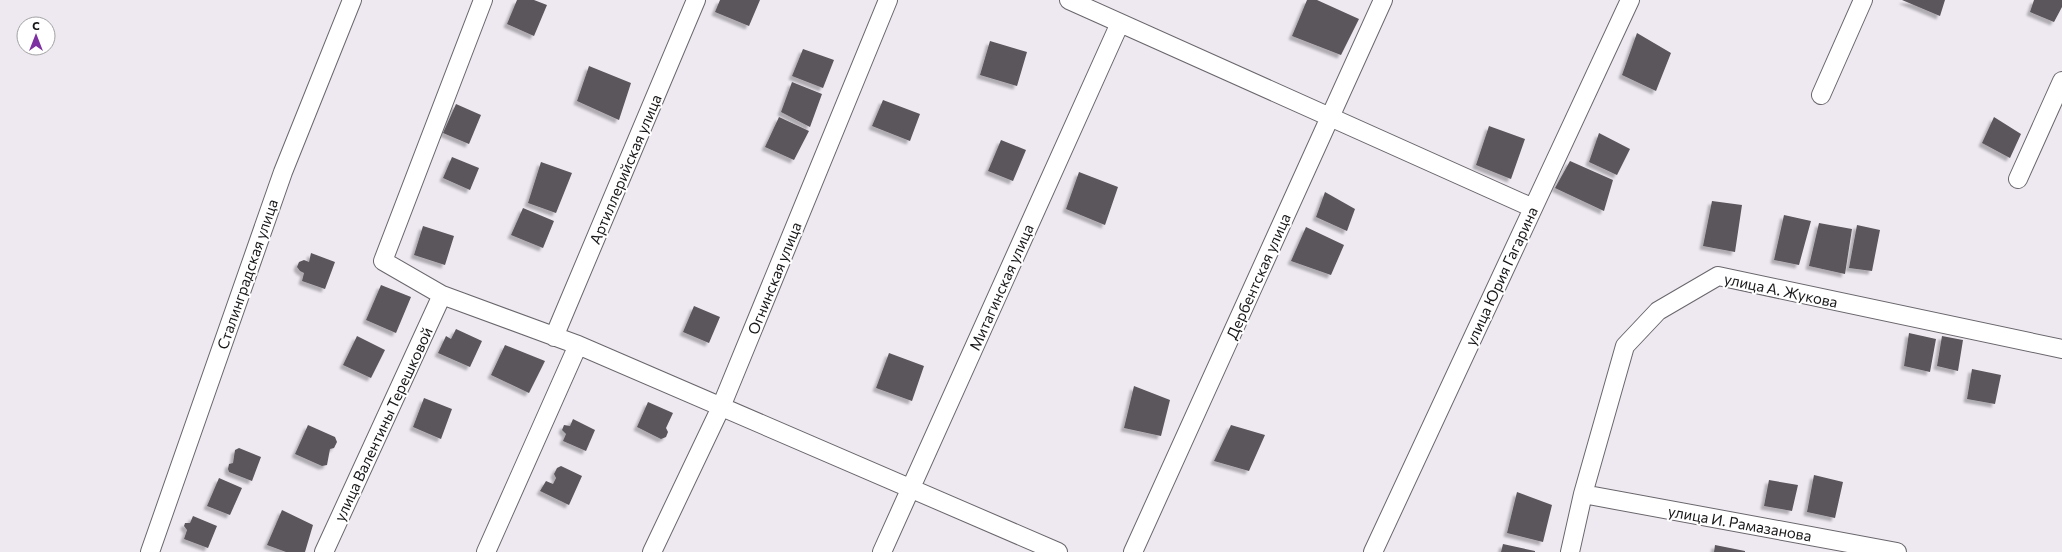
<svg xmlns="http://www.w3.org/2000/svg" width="2062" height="552" font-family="Commissioner,sans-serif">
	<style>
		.building { fill: #5a565c; filter: url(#shadow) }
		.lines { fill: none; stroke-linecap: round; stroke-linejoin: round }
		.street-casing { stroke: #6a666c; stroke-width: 20 }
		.street { stroke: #fff; stroke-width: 18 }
		.labels { text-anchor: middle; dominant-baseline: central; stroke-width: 4; stroke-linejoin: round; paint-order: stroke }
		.street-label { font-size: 15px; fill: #171618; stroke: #fff }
	</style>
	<defs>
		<filter id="shadow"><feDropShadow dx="-3.5" dy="3.5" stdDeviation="1" flood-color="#0004"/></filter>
	</defs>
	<rect width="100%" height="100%" fill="#eee9f1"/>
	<path class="building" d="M517 0H534L547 5 534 36 507 24Z
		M720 0H760L749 26 715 12Z
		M1307 0H1317L1359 19 1341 55 1292 36Z
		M1902 0H1945L1940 16Z
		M2034 0H2062V7L2054 22 2030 12Z
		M1637 33 1671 53 1656 91 1622 75Z
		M990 41 1027 52 1017 86 980 75Z
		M803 49 834 60 823 88 792 76Z
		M589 66 631 83 619 120 577 101Z
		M792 82 822 94 810 127 781 112Z
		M883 100 920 114 910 141 872 126Z
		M456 104 481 115 469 144 443 133Z
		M779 117 809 131 794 160 765 147Z
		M1994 117 2021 134 2010 158 1982 143Z
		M1489 126 1525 139 1511 179 1476 165Z
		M1599 133 1630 149 1617 175 1589 162Z
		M1001 140 1026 150 1013 181 988 171Z
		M452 157 479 168 470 190 443 178Z
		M1570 161 1613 180 1604 211 1555 188Z
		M541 162 572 173 556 213 528 203Z
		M1079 172 1118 187 1105 225 1066 209Z
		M1325 192 1355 209 1347 231 1316 217Z
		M1712 201 1742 205 1735 252 1703 246Z
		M523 208 554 221 543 248 511 235Z
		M1784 215 1811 221 1799 265 1774 260Z
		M1819 223 1852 229 1845 274 1809 266Z
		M1857 225 1880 230 1872 271 1849 268Z
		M423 226 454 236 445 265 414 255Z
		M1306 227 1344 245 1331 275 1291 261Z
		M311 253 335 262 325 289 302 281 304 273 300 271 297 267 299 262 304 260 309 262Z
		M381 285 411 297 396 333 366 320Z
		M694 306 720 317 709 343 683 332Z
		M456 329 482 341 470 367 438 353 446 336 451 339Z
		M1909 333 1936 339 1930 372 1904 366Z
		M357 336 385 350 371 378 343 365Z
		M1942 336 1963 340 1958 371 1937 366Z
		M505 345 545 361 529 393 491 375Z
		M889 353 924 366 912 401 876 388Z
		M1972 369 2001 375 1995 404 1967 399Z
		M1134 386 1170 400 1161 436 1124 428Z
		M424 398 452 409 441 439 413 427Z
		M648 402 673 413 666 428 668 432 666 437 661 439 637 427Z
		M573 419 595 430 586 451 563 441 566 434 562 430 564 425 570 426Z
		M308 425 335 437 337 442 334 448 330 449 327 465 322 466 295 454Z
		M1231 425 1265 435 1249 471 1214 461Z
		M239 448 261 457 252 481 229 472 228 469 229 464 233 463 235 450Z
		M561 466 582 476 569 505 540 491 546 481 553 484 556 478 554 474 557 468Z
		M1814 475 1843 482 1835 518 1807 512Z
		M219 478 242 488 230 515 207 506Z
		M1769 480 1798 485 1792 511 1764 506Z
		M1517 492 1552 505 1543 542 1507 533Z
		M282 510 313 525 305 552H286L267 545Z
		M193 516 217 526 208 548 184 539 187 530 184 526 185 523H190Z
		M1503 544 1535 551V552H1501Z
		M1715 545 1745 551V552H1714Z"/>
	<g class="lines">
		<g class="street-casing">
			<path id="street" d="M483 0 383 261 442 295 578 345 1058 552
				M1069 0 1533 208
				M1821 95 1863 0
				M2018 179 2062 81
				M554 337 696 0
				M1583 494 1897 552
				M150 552 283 172 352 0
				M324 552 442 295
				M486 552 578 345
				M652 552 721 407 888 0
				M882 552 1120 23
				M1133 552 1383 0
				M1373 552 1630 0
				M1570 552 1583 494 1625 346 1658 311 1718 276 2062 349"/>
		</g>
		<use href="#street" class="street"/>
	</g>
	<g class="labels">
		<g class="street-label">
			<text transform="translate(625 169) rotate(-67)">Артиллерийская улица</text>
			<text transform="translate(247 274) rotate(-71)">Сталинградская улица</text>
			<text transform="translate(1258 276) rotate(-66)">Дербентская улица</text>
			<text transform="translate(1501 276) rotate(-65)">улица Юрия Гагарина</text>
			<text transform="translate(774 278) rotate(-68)">Огнинская улица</text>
			<text transform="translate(1001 287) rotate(-66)">Митагинская улица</text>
			<text transform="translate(1781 290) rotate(12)">улица А. Жукова</text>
			<text transform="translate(383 424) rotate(-65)">улица Валентины Терешковой</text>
			<text transform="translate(1740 523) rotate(10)">улица И. Рамазанова</text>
		</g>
	</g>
	<g transform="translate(36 36)"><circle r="19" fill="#ffffff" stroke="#a2a2a3"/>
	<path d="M0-3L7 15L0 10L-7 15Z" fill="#7d30a1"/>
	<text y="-6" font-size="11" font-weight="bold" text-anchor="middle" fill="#171618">С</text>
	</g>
</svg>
